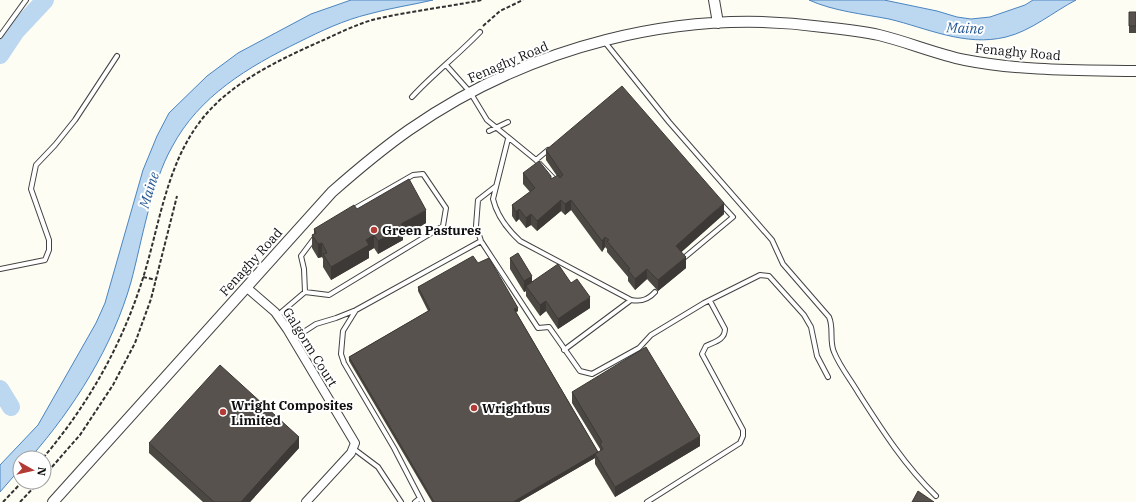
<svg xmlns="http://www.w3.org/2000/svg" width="1136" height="502" font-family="'IBM Plex Serif',serif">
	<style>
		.water { fill: #bcd7f0; stroke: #4b85c0 }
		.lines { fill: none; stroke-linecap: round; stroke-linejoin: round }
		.river { stroke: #bcd7f0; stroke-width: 18 }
		.service-casing { stroke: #424242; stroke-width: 6 }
		.minor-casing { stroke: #424242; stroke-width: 10 }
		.tertiary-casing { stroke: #424242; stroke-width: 12 }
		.path { stroke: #313131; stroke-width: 2; stroke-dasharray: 4 2; stroke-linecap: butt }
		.service { stroke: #fff; stroke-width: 4 }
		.minor { stroke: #fff; stroke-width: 8 }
		.tertiary { stroke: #fff; stroke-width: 10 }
		.wall { fill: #4b4742 }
		.shaded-wall { fill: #3d3936 }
		.building { fill: #57524d; stroke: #3d3936 }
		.poi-dot { fill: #b23c35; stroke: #fff; stroke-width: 1.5 }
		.labels { text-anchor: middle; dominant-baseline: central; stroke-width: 4; stroke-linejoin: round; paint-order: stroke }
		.street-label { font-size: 13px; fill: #0f0f0f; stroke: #fff }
		.poi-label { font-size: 13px; font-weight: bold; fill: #0f0f0f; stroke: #fff; text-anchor: start }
		.water-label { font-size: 14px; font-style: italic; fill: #255895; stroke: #fff }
	</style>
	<rect width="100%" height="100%" fill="#fefdf3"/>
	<path class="water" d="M351 0H433C412 5 390 8 369 14 344 20 321 31 299 42 248 67 199 96 172 147 151 184 142 241 131 282 113 346 74 408 30 458H20V469L0 492V465L38 425 96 323 105 303 143 170 157 136 169 113 207 76 238 53 311 14Z
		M809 0H884L937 11 957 17 971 19 990 17 1025 5 1033 0H1076C1053 12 1031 31 1006 37 965 47 927 28 889 19 863 14 833 11 809 0Z"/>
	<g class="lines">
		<path class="river" d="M0 55 16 31 45 0
			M0 389 11 407"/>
		<g class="service-casing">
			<path id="service" d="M0 36 26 0
				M604 41 669 122 772 240 783 264 829 317C834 328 829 341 834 352 840 367 851 380 859 394 882 430 905 466 936 496
				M446 65 470 92 487 120 536 160 556 181
				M412 97C433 74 458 55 480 32
				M489 131 508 122
				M508 139 493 199C497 216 507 229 520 241L631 300C641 302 648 300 655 292
				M536 160 548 150
				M496 186 478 200 476 226 481 241 538 328 549 327 580 371 592 374 639 348 651 335 704 303 760 275 769 276 804 315 811 327 817 356 828 377
				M685 257 733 217 721 204
				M0 269 45 260 49 250V240L31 189 36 165 55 145 75 120 117 56
				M305 292 304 269 301 256 316 236
				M278 315 305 292 329 295 433 232 443 226 446 208 423 174 413 175 352 210
				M293 339 316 324 336 318 356 310
				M564 350 631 300
				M354 449 378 467 401 502
				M415 502 420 498
				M422 502 394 448 344 363 341 354 343 331 356 310 481 241
				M647 502 740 443 743 436V430L702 354 706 346C714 342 725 340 725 329L710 301"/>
		</g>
		<g class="minor-casing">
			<path id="minor" d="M246 287 275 312 287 329 355 443 351 453 306 502"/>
		</g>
		<g class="tertiary-casing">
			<path id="tertiary" d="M714 0 718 23
				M53 502 332 192C357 170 382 149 409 130 528 47 679 7 823 27 842 29 861 31 879 35 908 42 936 54 965 60 1021 71 1079 70 1136 71"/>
		</g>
		<path class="path" d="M483 26 500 11 523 0
			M143 277 156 280
			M43 458C88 405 122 345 143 278 159 227 166 167 199 123 229 82 283 58 328 38 343 31 360 23 376 19 411 11 447 7 482 0
			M44 476 80 435 113 385 135 343 151 299 177 196
			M3 502 22 482
			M20 502 39 482"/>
		<use href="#service" class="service"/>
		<use href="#minor" class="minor"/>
		<use href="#tertiary" class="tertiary"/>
	</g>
	<path class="wall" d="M1129 12H1136V33H1129Z
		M546 150 724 214 681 252 686 268 658 291 647 279 635 290 628 281V277L607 252V249L605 247 602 252 571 210 565 215 561 211 537 231 531 225 526 228 519 219 516 222 512 216V205L530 192 523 184V173L551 179 557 176 546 160Z
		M357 209 426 223 403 237V240L378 254 374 248 369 251V258L331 280 323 267V259L322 257 318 258 312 248V235L314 234V229Z
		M510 258 532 281 571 283 590 308 558 329 546 311 540 316 526 296V291L524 292 510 269Z
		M478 263 518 311 516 312 598 452 600 451V449L572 403V392L700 446 615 497 595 464V458L519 502H432L349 361V357L428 311 418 291V287Z
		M149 443 299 448 250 502H203L149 453Z"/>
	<path class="shaded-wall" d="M561 200V211L537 231V221Z
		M571 200V210L565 215V204Z
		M724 203V214L676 257V246Z
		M519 209V219L516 222V212Z
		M426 210V223L403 237V240L378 254V241L401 224Z
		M531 214V225L526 228V218Z
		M374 235V248L369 251V258L331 280V267L366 240Z
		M605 237V247L602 252V241Z
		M322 243V257L318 258V244Z
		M686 257V268L658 291V280Z
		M647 269V279L635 290V279Z
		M532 276V287L526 286V291L524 292V281Z
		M590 297V308L558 329V319Z
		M546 301V311L540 316V305Z
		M518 308V311L514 313V309Z
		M700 436V446L615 497V487Z
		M299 437V448L250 502H241Z
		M595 454V458L519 502H513Z"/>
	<path class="building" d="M1129 12H1136V26H1129Z
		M622 86 724 203 676 246 686 257 658 280 647 269 635 279 628 270 630 269 607 241 609 240 605 237 602 241 571 200 565 204 561 200 537 221 531 214 526 218 519 209 516 212 512 205 535 188 523 173 539 161 551 176V179L558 175 560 178 563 175 546 150Z
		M409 179 426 210 401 224 403 227 378 241 374 235 366 240 369 245 331 267 323 254 327 253 322 243 318 244 312 235 316 233 314 229 354 205 357 209Z
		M518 253 532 276 524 281 510 258Z
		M473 256 478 263 489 258 518 308 514 309 598 452 513 502H434L349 357 430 310 418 287Z
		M558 264 571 283 577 279 590 297 558 319 546 301 540 305 526 286Z
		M646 347 700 436 615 487 595 454 603 449 600 444 602 442 572 392Z
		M220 365 299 437 241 502H214L149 443Z
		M918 491 934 502H912Z"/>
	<g class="poi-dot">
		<circle cx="374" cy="230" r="4"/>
		<circle cx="474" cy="408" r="4"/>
		<circle cx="223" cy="412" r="4"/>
	</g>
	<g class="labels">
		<g class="street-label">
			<text transform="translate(1018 52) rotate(5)">Fenaghy Road</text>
			<text transform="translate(508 62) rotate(-23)">Fenaghy Road</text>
			<text transform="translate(251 262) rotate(-48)">Fenaghy Road</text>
			<text transform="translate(310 347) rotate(58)">Galgorm Court</text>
		</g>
		<g class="poi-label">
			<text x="382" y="230">Green Pastures</text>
			<text x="231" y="405">Wright Composites<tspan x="231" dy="15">Limited</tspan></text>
			<text x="482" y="408">Wrightbus</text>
		</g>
		<g class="water-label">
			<text transform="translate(965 28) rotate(2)">Maine</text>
			<text transform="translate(149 190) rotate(-73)">Maine</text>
		</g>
	</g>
	<g transform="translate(32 470) rotate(98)"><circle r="19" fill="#ffffff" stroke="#9f9f9f"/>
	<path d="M0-3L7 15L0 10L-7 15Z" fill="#b23c35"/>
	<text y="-6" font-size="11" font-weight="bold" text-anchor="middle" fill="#0f0f0f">N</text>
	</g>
</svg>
